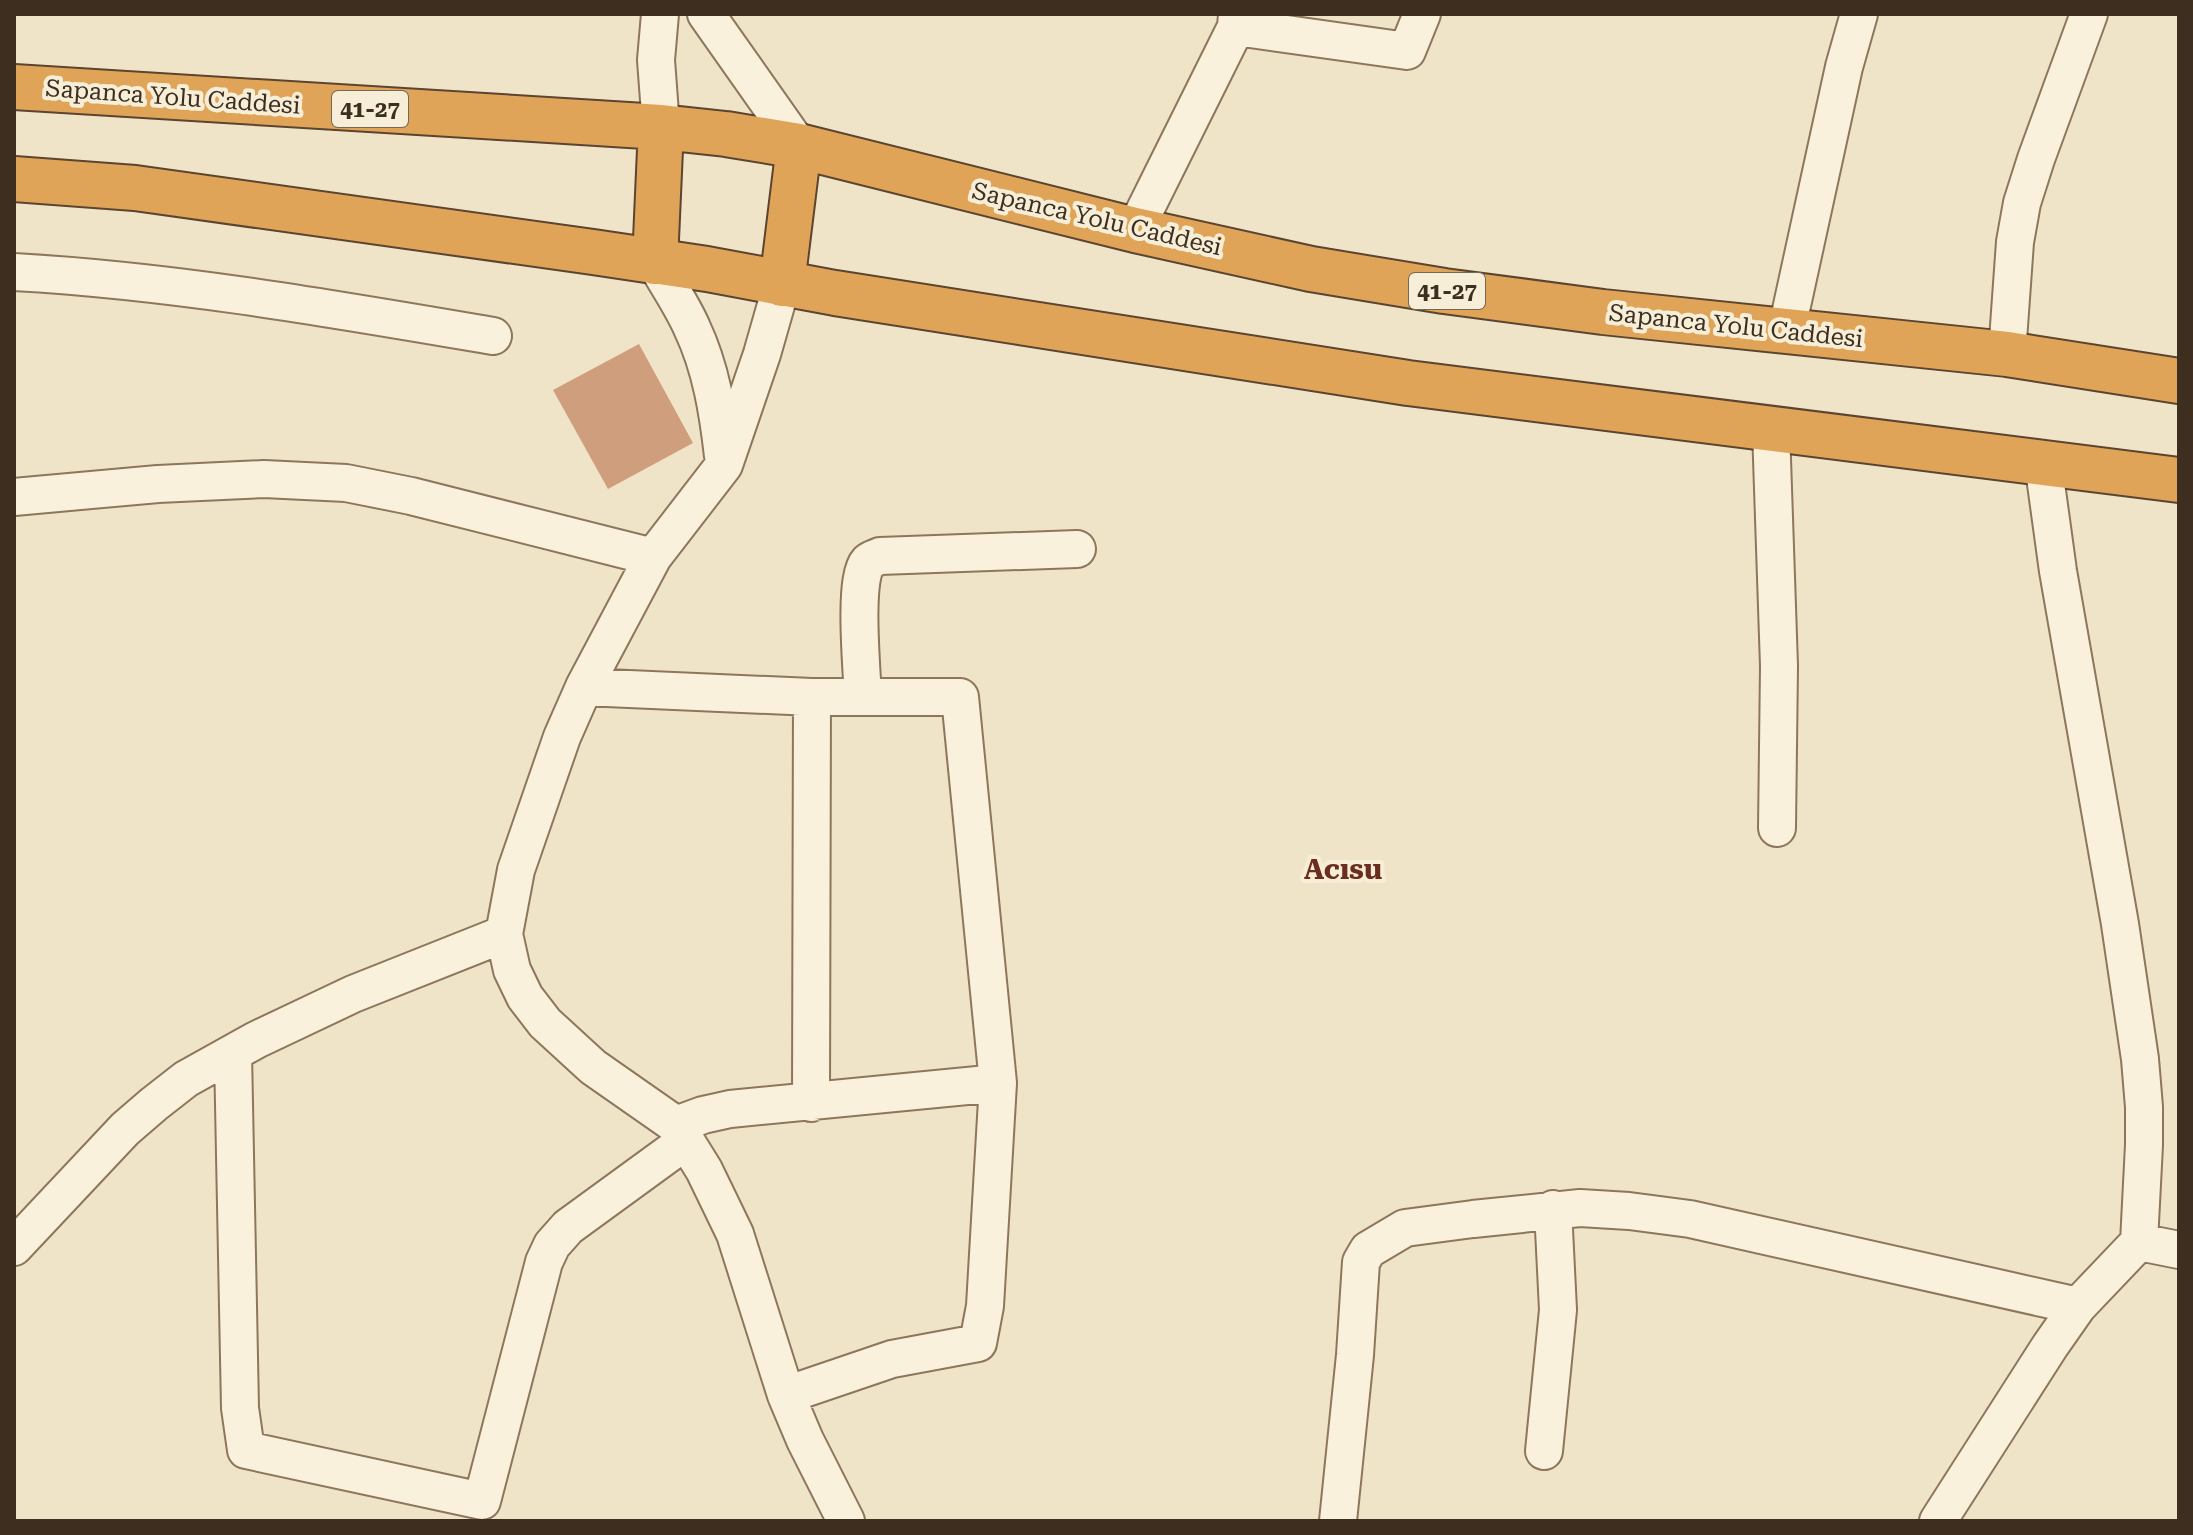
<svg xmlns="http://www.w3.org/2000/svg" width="2193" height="1535" font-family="'Roboto Serif',serif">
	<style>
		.building { fill: #cf9f7d }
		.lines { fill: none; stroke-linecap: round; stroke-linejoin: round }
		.minor-casing { stroke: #8d765c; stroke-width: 40 }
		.highway-casing { stroke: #5b4430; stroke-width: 48 }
		.minor { stroke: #faf1dc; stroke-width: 36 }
		.highway { stroke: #e0a458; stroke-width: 44 }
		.labels { text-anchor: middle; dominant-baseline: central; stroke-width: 8; stroke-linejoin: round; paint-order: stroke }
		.shield { fill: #f7eed8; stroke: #756857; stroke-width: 2 }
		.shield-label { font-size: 22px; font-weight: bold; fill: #3d2e20 }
		.street-label { font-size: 24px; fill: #3d2e20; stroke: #f7eed8 }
		.quarter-label { font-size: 28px; font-weight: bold; fill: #6b2e1e; stroke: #f7eed8 }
	</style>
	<rect width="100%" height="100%" fill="#f0e4c8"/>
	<path class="building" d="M639 344 693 443 608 489 553 390Z"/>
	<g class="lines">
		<g class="minor-casing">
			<path id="minor" d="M660 14 656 60 661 127
				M706 14 799 146
				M1236 27 1407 51 1422 14
				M1135 230 1236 27 1237 14
				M655 262C667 284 682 305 692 328 711 368 718 412 723 456
				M14 272C175 281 334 309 493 336
				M1786 333 1844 67 1859 14
				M2007 354 2015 242 2022 203 2036 159 2089 14
				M1771 429 1779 666 1777 828
				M14 497 158 484 264 479 346 483 411 496 653 557 724 465 762 354 782 284
				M653 557 584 687 562 737 516 870 504 934 512 970 525 997 545 1023 593 1067 676 1125 704 1170 735 1234 786 1395 805 1440 846 1521
				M584 687 812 697H960L998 1083 730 1109 703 1115 676 1125
				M863 697C862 672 853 578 868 562 871 559 876 558 880 556L1077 549
				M233 1053 240 1408 246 1450 482 1501 544 1262 552 1245 568 1227 686 1141
				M811 1103 812 697
				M2139 1242 2179 1250
				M14 1247 125 1129 154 1104 186 1079 256 1040 353 994 504 934
				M786 1395 892 1359 978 1343 985 1306 998 1083
				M1544 1451 1558 1310 1553 1209
				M1338 1521 1355 1355 1361 1262 1368 1250 1405 1228 1473 1219 1580 1208 1629 1211 1690 1219 2078 1306
				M1938 1521 2050 1346 2078 1306 2139 1242 2144 1145V1107L2140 1059 2120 924 2058 571 2043 462"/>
		</g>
		<g class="highway-casing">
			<path id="highway" d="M14 87 661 127 726 134 799 146 1135 230 1311 269 1444 291 1603 312 2007 354 2179 381
				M14 179 135 188 593 252 707 269 835 293 1408 383 2179 480
				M655 262 661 127
				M782 284 799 146"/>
		</g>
		<use href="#minor" class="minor"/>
		<use href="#highway" class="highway"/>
	</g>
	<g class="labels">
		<g class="shield">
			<rect x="332" y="91" width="76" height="36" rx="6"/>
			<rect x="1409" y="273" width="76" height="36" rx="6"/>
		</g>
		<g class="shield-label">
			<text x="370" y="109">41-27</text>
			<text x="1447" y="291">41-27</text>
		</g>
		<g class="street-label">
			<text transform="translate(173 97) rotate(4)">Sapanca Yolu Caddesi</text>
			<text transform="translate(1097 219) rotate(13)">Sapanca Yolu Caddesi</text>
			<text transform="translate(1736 326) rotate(6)">Sapanca Yolu Caddesi</text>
		</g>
		<g class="quarter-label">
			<text x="1343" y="869">Acısu</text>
		</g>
	</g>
	<rect width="2193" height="1535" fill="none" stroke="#3d2e20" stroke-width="32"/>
</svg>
